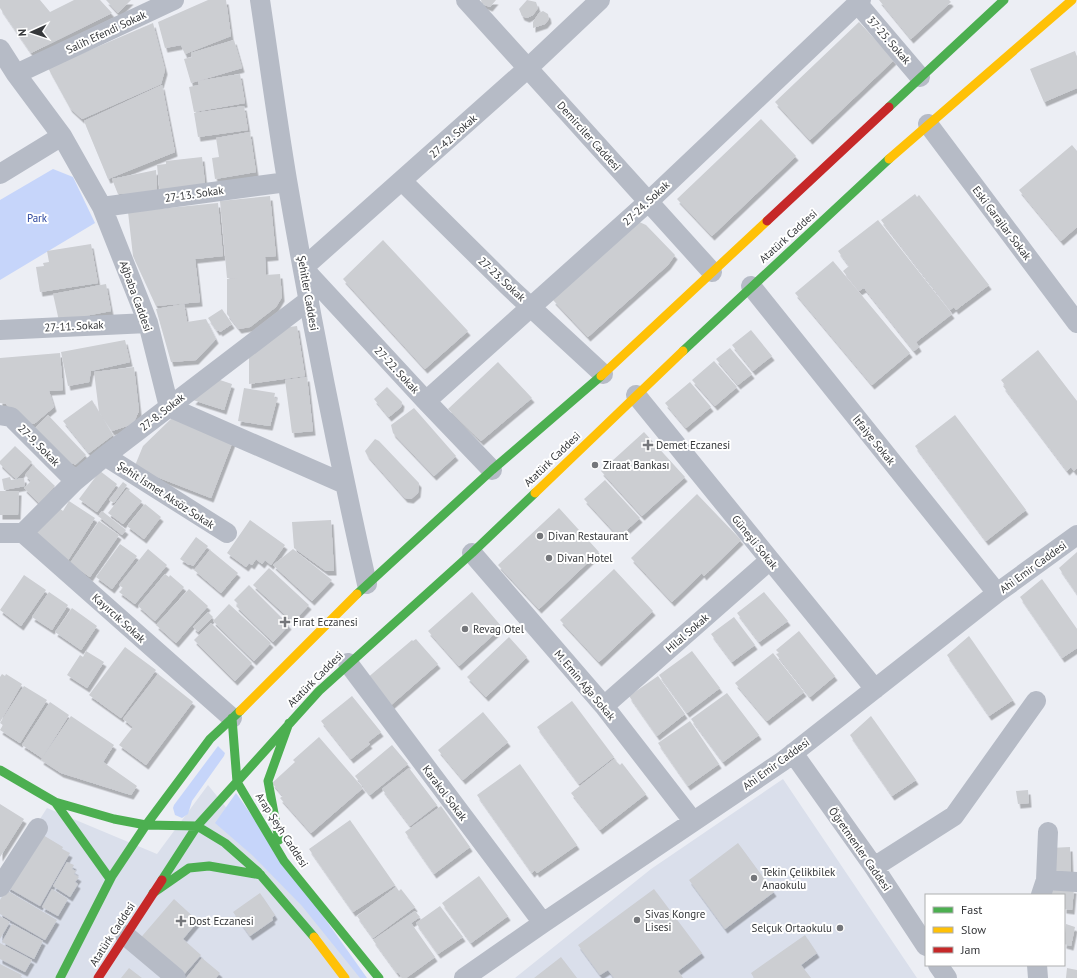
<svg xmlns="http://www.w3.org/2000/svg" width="1077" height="978" font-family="'PT Sans',sans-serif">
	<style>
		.built { fill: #dadfeb }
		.green { fill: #c6d5fa }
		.building { fill: #ccced2; filter: url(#shadow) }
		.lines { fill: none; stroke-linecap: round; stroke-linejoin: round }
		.street { stroke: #b6bbc6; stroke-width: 20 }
		.fast { stroke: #4caf50; stroke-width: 9 }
		.slow { stroke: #ffc107; stroke-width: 9 }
		.jam { stroke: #c62828; stroke-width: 9 }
		.poi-dot { fill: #75777b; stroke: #fff; stroke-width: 1.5 }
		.labels { text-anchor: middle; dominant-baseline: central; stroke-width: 4; stroke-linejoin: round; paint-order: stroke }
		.street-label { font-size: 11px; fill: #35373a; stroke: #fff }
		.park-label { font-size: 11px; fill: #2c469d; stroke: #fff }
		.poi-label { font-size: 11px; fill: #35373a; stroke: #fff; text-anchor: start }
	</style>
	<defs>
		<filter id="shadow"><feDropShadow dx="2.5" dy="4.5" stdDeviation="0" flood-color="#0004"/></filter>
	</defs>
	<rect width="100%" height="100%" fill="#eceef4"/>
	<path class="built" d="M783 779 917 978H515L651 869Z
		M208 785 364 978H0V882L47 808 157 854Z"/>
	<path class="green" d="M53 169 73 177 95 223 0 280V200Z
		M218 746 225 753 224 756 192 801 188 814 182 818 175 815 173 808 174 805Z
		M236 793 367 978H360L302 906 252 855 215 823Z"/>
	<path class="building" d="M0 0H40L50 12 74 0H100L112 13 31 53 0 8Z
		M106 0H131L118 13Z
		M208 0H226L231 36 185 54 181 45 165 48 158 22Z
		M481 0H496L490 7 482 4Z
		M527 0 536 2 538 8 533 15 527 18 522 16 519 9Z
		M879 0H949L951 2 911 39Z
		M543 11 548 14 549 19 545 24 533 28V22L539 13Z
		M859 22 894 60 810 140 775 102Z
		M153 23 165 70 161 84 82 119 70 108 48 68Z
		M234 40 242 68 191 83 184 59 192 57 191 53Z
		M1075 51 1077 57V88L1044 102 1030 69Z
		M240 74 245 103 194 112 189 87 199 85 198 81Z
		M162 85 175 152 108 179 84 121Z
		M244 106 248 130 198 137 194 113Z
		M761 119 796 156 712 236 677 199Z
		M250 132 256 172 215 179 212 158 219 157 216 138Z
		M1072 145 1077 151V227L1061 241 1019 190Z
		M202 157 206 192 160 196 157 165 166 164V161Z
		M156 170 157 193 118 194 112 179Z
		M915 194 917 197 919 195 989 285 956 310 954 307 950 310 881 220Z
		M270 196 276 256 265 257 266 275 280 274 282 297 276 307 250 327 239 329 227 314V279L238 278H227L220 201Z
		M218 203 223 256 195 259 200 302 156 306 133 256 128 212Z
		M878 220 952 314 916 342 919 347 914 351 864 288 859 291 843 271 849 266 838 251Z
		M637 221 646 225 675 255 668 265 588 337 553 300Z
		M383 240 468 331 425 369 343 279Z
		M91 244 98 283 40 292 36 267 44 266 43 263 49 262 47 251Z
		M833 261 910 353 872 385 795 293Z
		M106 284 111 311 59 321 53 294Z
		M184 304 187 322 206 319 216 339 196 360 171 362 156 309Z
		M222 309 232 324 220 332 219 330 217 331 208 318Z
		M297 326 305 376 249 384V356L275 329Z
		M751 330 772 356 753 371 732 345Z
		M125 340 130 362 91 371 89 382 68 386 61 352Z
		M730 348 752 374 738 385 716 359Z
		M1038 350 1077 401V468L1074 471 1071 467 1067 471 1003 386 1005 385 1001 380Z
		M60 353 63 390 49 391 54 407 34 424 21 422 6 404 0 403V358Z
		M714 361 737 387 715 406 692 380Z
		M498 362 532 398 481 441 448 409Z
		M134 367 139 411 133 424 112 431 99 412 113 435 89 453 63 421 92 400 99 412 94 372Z
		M307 377 313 431 292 433 285 380Z
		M214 378 232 384 224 410 193 400Z
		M690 382 711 407 686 428 665 403Z
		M387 387 402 402 401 407 389 417 374 399Z
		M244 388 275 393 274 398 277 399 270 426 238 421Z
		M414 408 456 456 434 476 393 433 391 425Z
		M48 415 86 455 75 465 73 463 67 468 32 431Z
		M955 415 1026 510 986 541 915 446Z
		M173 417 233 441 211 498 134 468 143 446Z
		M644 432 685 477 642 516 601 471Z
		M375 439 379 441 419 483 418 493 411 499 405 498 367 455 365 451Z
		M15 446 32 462 16 479 0 464V461Z
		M33 465 55 486 39 503 24 488 31 481 25 475Z
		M100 471 117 484 97 512 79 499Z
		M10 477 11 480 24 478 25 486 4 490 2 479Z
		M605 480 640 518 619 537 584 499Z
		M123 482 127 485 114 503 109 500Z
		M127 489 142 501 123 524 108 513Z
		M0 491H19L18 515H0Z
		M697 494 741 540 704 576 702 573 672 602 631 558Z
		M69 501 95 518 67 562 32 540 55 505 63 511Z
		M145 504 161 517 144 539 127 526Z
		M559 508 599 552 539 609 498 565Z
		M102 511 126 530 122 535 98 516Z
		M250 520 285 545 271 565 265 560 262 564 256 559 252 565 249 563 246 567 227 553Z
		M331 520 334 571H326L294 548 292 522Z
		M99 521 119 535 90 577 70 563Z
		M196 537 208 546 193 566 190 564 189 565 180 559Z
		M120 544 137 556 112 589 96 577Z
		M148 549 167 565 135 604 119 592 123 588 119 585Z
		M293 549 332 580 312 601 273 565Z
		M210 550 238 573 221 593 194 570Z
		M1077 552V594L1059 568Z
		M269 568 309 605 293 622 253 585Z
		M614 569 653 611 599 662 560 620Z
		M165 574 169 577 170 575 184 587 155 621 138 606Z
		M24 575 46 590 21 626 0 610Z
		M1042 579 1077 629V648L1062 658 1020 597Z
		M249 585 289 625 273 642 236 606 238 604 234 600Z
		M189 589 208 606 176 643 156 625Z
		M49 592 68 605 52 630 32 617Z
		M472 592 502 627 459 666 428 631Z
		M764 592 788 621 759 642 737 613Z
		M229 604 271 643 254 661 213 621Z
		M72 608 97 626 81 650 55 632Z
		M208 612 213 617 198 632 193 627Z
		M734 617 755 645 732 662 711 634Z
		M211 623 252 663 235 681 194 640Z
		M799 631 835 676 810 697 776 654 779 653 776 650Z
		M969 636 1013 700 989 716 947 655Z
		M509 637 527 657 486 697 467 677Z
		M416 639 438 664 390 706 366 679 412 640 413 641Z
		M125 647 156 670 121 718 89 695Z
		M86 651 104 662 87 688 67 675 80 655 83 657Z
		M692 651 720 688 687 713 659 675Z
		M773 653 804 692 767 721 735 683Z
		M2 674 5 676 6 674 22 684 0 722V677Z
		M158 674 193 702 146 765 119 745 133 727 123 719Z
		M658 676 685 714 657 736 629 696Z
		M24 686 47 700 20 743 0 730 3 725 0 723Z
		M727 693 759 735 723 762 691 719Z
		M352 696 381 732 368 742 370 744 351 759 321 721Z
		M572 701 614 757 579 784 537 727Z
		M50 702 69 715 42 758 22 745Z
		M483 712 508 742 463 780 438 750Z
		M71 716 114 745 103 762 137 786 131 795 61 773 41 760Z
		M871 716 916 780 892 796 850 735Z
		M690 721 719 764 688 786 658 743Z
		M319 737 363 788 311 833 280 798 283 796 272 783 295 762 293 760Z
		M392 745 408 764 370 795 355 776Z
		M614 759 620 765 622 763 646 794 600 830 571 793Z
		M520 764 577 845 537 873 535 870 532 873 477 795Z
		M409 768 437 805 410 826 382 789Z
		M1028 790 1029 803 1018 804 1016 791Z
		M0 804 24 819 0 857Z
		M441 806 470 847 434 874 405 832Z
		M350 820 395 885 353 912 309 849Z
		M38 832 63 847 62 849 70 853 40 906 7 887Z
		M738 843 774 892 725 929 689 880Z
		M1070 847 1071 874 1051 875 1050 848Z
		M67 862 74 865 72 869 76 871 74 874 79 877 75 882 78 884 70 897 53 886Z
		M479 876 508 916 471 943 442 903Z
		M1044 886 1074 889 1072 910 1064 909V895H1043Z
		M396 887 399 891 401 889 415 907 373 938 357 916Z
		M52 889 68 899 58 916 42 907Z
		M654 889 702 953 678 971 683 978H614L608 970 600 975 578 945Z
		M6 890 57 920 45 940 0 914V900Z
		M260 893 275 915 272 918 273 920 250 936 233 912Z
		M174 899 198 921 183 939 201 955 181 978 137 942Z
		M440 906 463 937 438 954 416 923Z
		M415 911 420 917 411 923 435 957 406 978H402L398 972 397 973 373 940Z
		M0 916 10 922 0 939Z
		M12 924 43 941 34 959 2 942Z
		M1066 924 1075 927 1071 946 1064 944Z
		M805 935 817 953 801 965 811 978H754L751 973Z
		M0 943 32 960 25 972 0 959Z
		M561 957 577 978H534Z
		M202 958 220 973 216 978H186Z
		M0 964 22 975 20 978H0Z
		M129 968 142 978H121Z
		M1067 968 1077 970V978H1066Z"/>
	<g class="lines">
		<path class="street" d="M260 0C269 60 277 120 287 180 310 315 337 450 367 584
			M466 0 712 272
			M858 4 920 77
			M0 49 16 74 62 136 102 207 148 323 169 407 345 484
			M16 74 174 0
			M928 124 1077 323
			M0 174 62 136
			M402 181 508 286 603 374
			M102 207 287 182
			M751 286 997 593
			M0 330 148 323
			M636 395 875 689
			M426 401 648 202 861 0
			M0 415 11 417 75 481
			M105 456 227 533
			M492 470 426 401 303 268 528 68 600 0
			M0 533H23L232 718
			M23 533 75 481 105 456 309 300
			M472 553 604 706 693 821
			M348 663 543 923
			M604 706 770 560
			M793 753 874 867 926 946
			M874 867 954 816 1036 701
			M1046 880 1077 882
			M0 887 38 828
			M1041 895 1046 880 1048 832
			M125 935 176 978
			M938 965 947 978
			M1037 965 1038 978
			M464 978 543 923 783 761 997 593 1077 535"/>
		<path class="fast" d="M889 107 1004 0
			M683 351 889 159
			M357 594 492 470 601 376
			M232 718 237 782 284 861 379 978
			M0 770 55 802 114 819 146 825 197 826 225 843 258 872 314 937
			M55 802 110 879
			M279 840 268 781 289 723
			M162 880 197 826 319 691 472 553 535 493
			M153 893 189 868 209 866 261 875
			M60 978 112 876 146 825 210 739 240 711"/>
		<path class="slow" d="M889 159 1072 0
			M601 376 767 221
			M535 493 683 351
			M240 711 357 594
			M314 937 345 978"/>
		<path class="jam" d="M767 221 889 107
			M98 978 162 880"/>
	</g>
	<g class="poi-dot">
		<path d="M646 439h4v4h4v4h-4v4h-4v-4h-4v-4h4z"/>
		<circle cx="595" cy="465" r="4"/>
		<circle cx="540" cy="536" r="4"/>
		<circle cx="549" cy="558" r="4"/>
		<path d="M283 616h4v4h4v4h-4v4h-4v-4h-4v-4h4z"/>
		<circle cx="465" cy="629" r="4"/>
		<circle cx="754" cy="878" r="4"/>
		<circle cx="637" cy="920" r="4"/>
		<path d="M179 915h4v4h4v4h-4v4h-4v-4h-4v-4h4z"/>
		<circle cx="840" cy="928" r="4"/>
	</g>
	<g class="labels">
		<g class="street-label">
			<text transform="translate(106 32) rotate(-25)">Salih Efendi Sokak</text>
			<text transform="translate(889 40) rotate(49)">37-25. Sokak</text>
			<text transform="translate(453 136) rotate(-42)">27-42. Sokak</text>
			<text transform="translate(589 136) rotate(48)">Demirciler Caddesi</text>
			<text transform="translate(194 194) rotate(-8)">27-13. Sokak</text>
			<text transform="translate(646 203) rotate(-43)">27-24. Sokak</text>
			<text transform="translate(1002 223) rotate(53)">Eski Garajlar Sokak</text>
			<text transform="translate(788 236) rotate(-42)">Atatürk Caddesi</text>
			<text transform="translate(502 279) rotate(43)">27-23. Sokak</text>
			<text transform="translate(308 293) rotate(80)">Şehitler Caddesi</text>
			<text transform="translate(136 296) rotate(70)">Ağbaba Caddesi</text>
			<text transform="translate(74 326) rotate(-3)">27-11. Sokak</text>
			<text transform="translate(397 370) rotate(47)">27-22. Sokak</text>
			<text transform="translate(162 412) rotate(-38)">27-8. Sokak</text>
			<text transform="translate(874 440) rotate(51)">İtfaiye Sokak</text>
			<text transform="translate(39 445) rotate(45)">27-9. Sokak</text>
			<text transform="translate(552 459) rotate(-44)">Atatürk Caddesi</text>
			<text transform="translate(166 495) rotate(33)">Şehit İsmet Aksöz Sokak</text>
			<text transform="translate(755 542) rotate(51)">Güneşli Sokak</text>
			<text transform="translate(1033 567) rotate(-36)">Ahi Emir Caddesi</text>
			<text transform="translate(119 618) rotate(42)">Kayırcık Sokak</text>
			<text transform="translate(687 633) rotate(-41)">Hilal Sokak</text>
			<text transform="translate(315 679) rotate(-45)">Atatürk Caddesi</text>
			<text transform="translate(585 685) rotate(50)">M. Emin Ağa Sokak</text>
			<text transform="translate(776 764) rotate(-36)">Ahi Emir Caddesi</text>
			<text transform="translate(445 793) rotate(53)">Karakol Sokak</text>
			<text transform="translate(282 830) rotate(57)">Arap Şeyh Caddesi</text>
			<text transform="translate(860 849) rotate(55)">Öğretmenler Caddesi</text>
			<text transform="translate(112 934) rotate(-57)">Atatürk Caddesi</text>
		</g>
		<g class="park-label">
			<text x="37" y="218">Park</text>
		</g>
		<g class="poi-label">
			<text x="656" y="445">Demet Eczanesi</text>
			<text x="603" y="465">Ziraat Bankası</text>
			<text x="548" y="536">Divan Restaurant</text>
			<text x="557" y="558">Divan Hotel</text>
			<text x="293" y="622">Fırat Eczanesi</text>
			<text x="473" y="629">Revag Otel</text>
			<text x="762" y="872">Tekin Çelikbilek<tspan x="762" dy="13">Anaokulu</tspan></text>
			<text x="645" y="914">Sivas Kongre<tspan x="645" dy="13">Lisesi</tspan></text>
			<text x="189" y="921">Dost Eczanesi</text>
			<text x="832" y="928" text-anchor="end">Selçuk Ortaokulu</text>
		</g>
	</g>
	<rect x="925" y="894" width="140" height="72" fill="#ffffff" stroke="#aeafb0"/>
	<rect x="933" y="907" width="20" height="6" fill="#4caf50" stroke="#aeafb0"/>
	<text x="961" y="914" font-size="12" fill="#35373a">Fast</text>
	<rect x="933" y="927" width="20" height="6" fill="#ffc107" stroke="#aeafb0"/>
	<text x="961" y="934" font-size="12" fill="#35373a">Slow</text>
	<rect x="933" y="947" width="20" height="6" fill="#c62828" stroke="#aeafb0"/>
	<text x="961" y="954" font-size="12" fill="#35373a">Jam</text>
	<g transform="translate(32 32) rotate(267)" stroke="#ffffff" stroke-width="3" paint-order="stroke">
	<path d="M0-3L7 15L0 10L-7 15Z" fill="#35373a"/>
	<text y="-6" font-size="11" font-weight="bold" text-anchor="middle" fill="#35373a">N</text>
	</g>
</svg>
